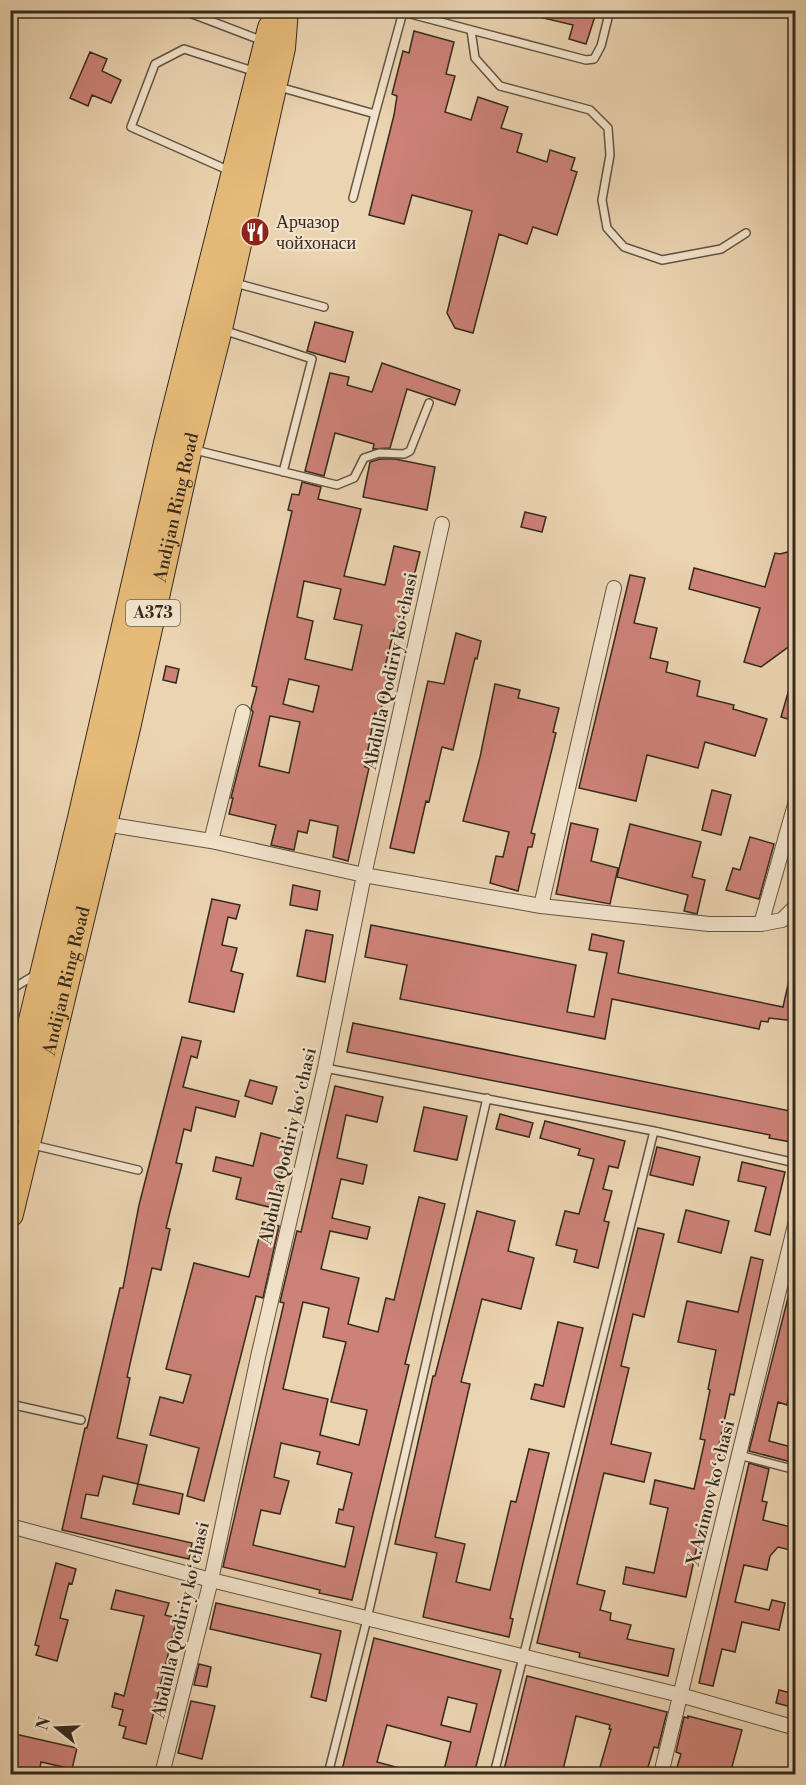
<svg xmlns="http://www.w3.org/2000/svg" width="806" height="1785" font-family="'Libre Bodoni',serif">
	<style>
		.building { fill: #cd8278; stroke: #362a1e; stroke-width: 1.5; fill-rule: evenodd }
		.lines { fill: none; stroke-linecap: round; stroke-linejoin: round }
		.lane-casing { stroke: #635443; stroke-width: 10 }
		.street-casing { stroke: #635443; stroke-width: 16 }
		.highway-casing { stroke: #362a1e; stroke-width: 28 }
		.lane { stroke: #f2e3cc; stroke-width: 7 }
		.street { stroke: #f2e3cc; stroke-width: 14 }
		.highway { stroke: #e6ba78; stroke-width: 26 }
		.labels { text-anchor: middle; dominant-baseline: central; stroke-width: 4.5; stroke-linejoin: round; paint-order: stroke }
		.shield { fill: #f2e3cc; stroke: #6e6252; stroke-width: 1.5 }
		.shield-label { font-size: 16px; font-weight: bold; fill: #362a1e }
		.poi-label { font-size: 18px; fill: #362a1e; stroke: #f2e3cc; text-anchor: start }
		.street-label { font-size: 18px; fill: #362a1e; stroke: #f2e3cc }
	</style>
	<rect width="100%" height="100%" fill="#ebd4b1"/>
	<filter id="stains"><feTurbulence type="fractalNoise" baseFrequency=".00333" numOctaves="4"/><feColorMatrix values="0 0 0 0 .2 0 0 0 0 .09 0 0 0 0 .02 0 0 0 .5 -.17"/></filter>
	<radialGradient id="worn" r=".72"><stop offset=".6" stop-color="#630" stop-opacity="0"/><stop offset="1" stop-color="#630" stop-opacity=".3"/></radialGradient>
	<path class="building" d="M535 10H597L586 44 569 39 573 25 535 16Z
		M414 31 454 42 446 74 455 76 445 112 471 120 478 97 508 107 501 128 522 134 517 152 547 162 550 150 575 158 571 170 577 172 557 235 533 227 527 244 499 234 473 333 455 328 447 313 472 211 412 195 404 224 369 215 394 115 397 96 392 94 403 51 409 53Z
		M90 52 107 59 102 71 121 80 111 103 92 95 88 106 70 98Z
		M315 322 353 332 345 362 307 351Z
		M382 363 460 390 455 405 407 389 390 448 373 449 374 444 335 433 324 476 305 471 330 373 349 377 347 385 372 392Z
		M380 459H395L435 467 427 510 363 497 370 462Z
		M302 482 321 487 318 499 361 509 344 576 385 585 394 546 420 552 400 632 394 630 385 667 390 668 380 714 375 713 372 728 365 767 369 768 348 861 333 857 338 826 310 820 307 833 298 831 294 850 271 845 276 825 229 814 233 798H231L253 712 251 709 257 687 252 686 292 511 288 510 292 494 299 495ZM304 581 341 589 334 619 362 625 352 670 305 659 313 621 297 617ZM289 679 319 686 313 712 283 704ZM270 716 300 722 289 773 259 766Z
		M525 512 546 517 542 532 521 527Z
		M795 550V642L761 667 744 662 760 608 689 589 694 568 765 587 775 553 780 554Z
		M630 575 645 578 634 623 657 628 650 658 668 662 666 672 700 681 697 696 734 705 733 709 767 719 755 756 705 742 698 768 647 755 636 801 579 788Z
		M456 633 481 641 477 659 475 658 453 750 442 747 429 802 426 801 414 853 390 848 428 681 444 684Z
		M166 666 179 669 176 683 163 680Z
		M792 679H795V721L781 717Z
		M495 684 520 690 518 698 559 708 553 732 556 733 531 833 535 834 532 847H528L518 891 490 883 496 856 503 857 509 832 463 821 480 757Z
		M712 790 731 795 721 835 702 830Z
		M571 823 598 829 591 861 618 868 610 904 556 894Z
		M630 824 701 842 692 877 705 880 697 914 684 911 688 895 617 877Z
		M750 837 774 844 759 899 726 890 733 868 740 870Z
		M293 885 320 891 317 910 290 905Z
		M212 899 240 905 236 919 228 917 222 945 237 948 231 971 243 974 234 1012 189 1002Z
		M371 925 576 965 567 1012 594 1017 607 953 589 950 592 934 624 941 618 973 783 1007 790 976H795V1021L769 1018 768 1022 761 1021 759 1029 612 999 605 1039 400 999 407 965 365 957Z
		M306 930 333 935 325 982 297 976Z
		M353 1023 795 1112 791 1142 769 1138 770 1135 347 1052Z
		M182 1037 201 1041 197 1058 191 1056 183 1087 239 1101 235 1117 196 1107 191 1131 184 1129 176 1163 182 1164 166 1228 170 1229 161 1270 152 1268 127 1377 130 1378 117 1438 147 1445 138 1484 103 1476 98 1496 86 1494 81 1518 192 1543 189 1559 62 1530 85 1428H87L120 1288H123L139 1205Z
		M250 1080 277 1087 272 1104 245 1096Z
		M335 1086 383 1097 377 1122 346 1115 337 1158 367 1165 363 1184 341 1179 332 1218 370 1227 367 1239 330 1231 321 1269 359 1278 348 1324 378 1332 386 1298 394 1300 419 1197 445 1204 405 1364 409 1365 352 1600 319 1593 320 1590 223 1567 284 1303 280 1302 297 1231 301 1232ZM303 1302 329 1308 323 1337 346 1342 331 1402 367 1410 359 1445 320 1435 328 1399 283 1389ZM281 1443 320 1452 317 1464 352 1473 343 1510 339 1509 336 1523 354 1527 345 1567 253 1545 261 1510 280 1514 289 1481 274 1477Z
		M424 1107 467 1116 457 1160 414 1151Z
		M500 1114 533 1123 529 1137 496 1129Z
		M545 1121 625 1141 618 1168 609 1166 603 1189 612 1191 604 1221 609 1222 598 1268 574 1262 577 1250 556 1245 565 1211 579 1214 594 1159 578 1155 580 1149 540 1138Z
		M261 1133 290 1141 273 1208 236 1199 241 1178 213 1171 216 1157 253 1166Z
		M657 1147 700 1157 693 1185 650 1175Z
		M742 1162 785 1172 770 1235 755 1231 766 1187 738 1181Z
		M686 1210 729 1221 721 1253 678 1242Z
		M477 1211 515 1221 508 1251 534 1258 521 1309 482 1299 461 1382 470 1384 435 1537 465 1544 456 1582 490 1590 511 1501 516 1502 529 1449 549 1453 510 1618 513 1619 509 1637 423 1617 437 1553 395 1544 433 1376H435Z
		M263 1222 279 1226 263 1298 256 1296 204 1501 187 1496 199 1448 150 1435 160 1397 183 1403 191 1375 166 1369 194 1263 249 1277Z
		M638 1228 664 1234 644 1317 633 1314 621 1366 629 1368 611 1444 651 1453 644 1482 604 1473 577 1584 605 1591 600 1610 611 1613 610 1620 631 1625 627 1639 674 1649 668 1676 579 1657 580 1653 537 1643Z
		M751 1257 763 1260 734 1395 730 1394 686 1597 623 1584 626 1567 654 1573 668 1508 650 1504 655 1480 694 1489 705 1440 700 1439 710 1390 708 1389 716 1350 678 1342 687 1301 738 1312Z
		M791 1286H795V1369L787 1405 778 1402 769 1441 795 1448V1463L749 1451Z
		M558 1322 583 1328 564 1407 531 1399 535 1384 543 1386Z
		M749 1463 769 1469 762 1501 767 1502 763 1520 795 1528V1551L778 1547 770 1556 767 1570 744 1565 735 1602 769 1610 772 1600 785 1603 779 1630 742 1622 735 1652 722 1649 713 1686 699 1683Z
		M138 1484 183 1494 179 1514 133 1504Z
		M56 1563 76 1569 72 1584 69 1583 60 1618 68 1620 57 1661 36 1655 39 1646 35 1645Z
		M116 1590 169 1603 165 1615 177 1618 146 1744 123 1738 126 1727 119 1725 123 1710 112 1707 115 1693 124 1696 144 1616 111 1609Z
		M216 1603 341 1631 326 1701 311 1697 321 1654 210 1629Z
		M374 1638 501 1670 474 1774H443L451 1742 387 1725 377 1762 407 1770 406 1774H341ZM448 1697 477 1704 470 1732 441 1725Z
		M199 1664 211 1667 207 1687 194 1685Z
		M527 1676 667 1712 658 1748 654 1747 646 1774H598L611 1729H609L610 1725 576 1716 562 1774H503Z
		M779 1690 795 1694V1708L776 1703Z
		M191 1701 215 1706 202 1759 178 1753Z
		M688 1716 742 1730 730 1774H675L681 1754 676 1752 684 1717 688 1718Z
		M15 1734 77 1748 72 1769 41 1762 39 1774H10V1752Z"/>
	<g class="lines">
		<g class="lane-casing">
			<path id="lane" d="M182 10 263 41
				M471 30 475 58 500 86 590 110 608 128 610 155 602 200 607 228 624 247 662 260 721 249 746 233
				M279 87 375 114 353 198
				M375 114 403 12 586 60 594 59 601 46 610 10
				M230 171 131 127 155 64 184 49 256 72
				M235 283 324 307
				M223 330 312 359 283 472
				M195 450 337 485 354 478 364 458 379 453 404 454 410 451 429 403
				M10 990 35 975
				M325 1068 654 1131 796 1163
				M33 1145 138 1170
				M10 1404 81 1420
				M739 1455 796 1470
				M328 1774 367 1619 487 1098
				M494 1774 654 1131"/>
		</g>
		<g class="street-casing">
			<path id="street" d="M105 824 211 841 364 875 541 906 709 924H761L782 920 796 906
				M211 841 243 712
				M541 906 614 588
				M761 924 796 801
				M10 1526 211 1580 680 1695 796 1728
				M162 1774 211 1580 258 1357 325 1068 364 875 442 524
				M661 1774 796 1221"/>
		</g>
		<g class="highway-casing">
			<g id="highway">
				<path d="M10 1111 81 818 167 443 271 28"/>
				<path id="s1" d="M10 1214 127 728 189 448 219 329 282 48 285 10"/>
			</g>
		</g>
		<use href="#lane" class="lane"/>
		<use href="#street" class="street"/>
		<use href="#highway" class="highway"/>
	</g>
	<defs>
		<g id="restaurant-disc" transform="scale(1.5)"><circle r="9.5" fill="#8f2418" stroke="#f2e3cc"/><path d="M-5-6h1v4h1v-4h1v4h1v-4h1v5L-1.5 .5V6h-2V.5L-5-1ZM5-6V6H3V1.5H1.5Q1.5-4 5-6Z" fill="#fff"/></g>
	</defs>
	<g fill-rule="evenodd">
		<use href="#restaurant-disc" x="255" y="232"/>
	</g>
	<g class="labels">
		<rect class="shield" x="126" y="600" width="54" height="26" rx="4.5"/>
		<g class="shield-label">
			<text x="153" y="613">A373</text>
		</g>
		<g class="poi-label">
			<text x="276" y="222">Арчазор<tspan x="276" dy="21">чойхонаси</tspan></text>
		</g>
		<g class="street-label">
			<text stroke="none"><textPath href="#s1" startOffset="726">Andijan Ring Road</textPath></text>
			<text transform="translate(391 671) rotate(-78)">Abdulla Qodiriy koʻchasi</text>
			<text stroke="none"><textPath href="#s1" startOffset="240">Andijan Ring Road</textPath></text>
			<text transform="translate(288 1146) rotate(-77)">Abdulla Qodiriy koʻchasi</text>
			<text transform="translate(711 1493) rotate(-76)">X.Azimov koʻchasi</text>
			<text transform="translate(181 1620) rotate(-77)">Abdulla Qodiriy koʻchasi</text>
		</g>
	</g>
	<rect width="806" height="1785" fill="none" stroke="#ebd4b1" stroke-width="36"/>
	<rect x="12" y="12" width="782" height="1761" fill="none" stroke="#362a1e" stroke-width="3"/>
	<rect x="18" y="18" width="770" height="1749" fill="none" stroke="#362a1e" stroke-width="1.5"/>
	<g transform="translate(57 1728) rotate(288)" stroke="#f2e3cc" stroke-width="4.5" paint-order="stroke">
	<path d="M0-4.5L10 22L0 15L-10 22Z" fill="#362a1e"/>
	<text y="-9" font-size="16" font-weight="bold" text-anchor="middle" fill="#362a1e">N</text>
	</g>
	<rect width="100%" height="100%" filter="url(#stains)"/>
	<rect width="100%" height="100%" fill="url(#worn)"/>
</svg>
